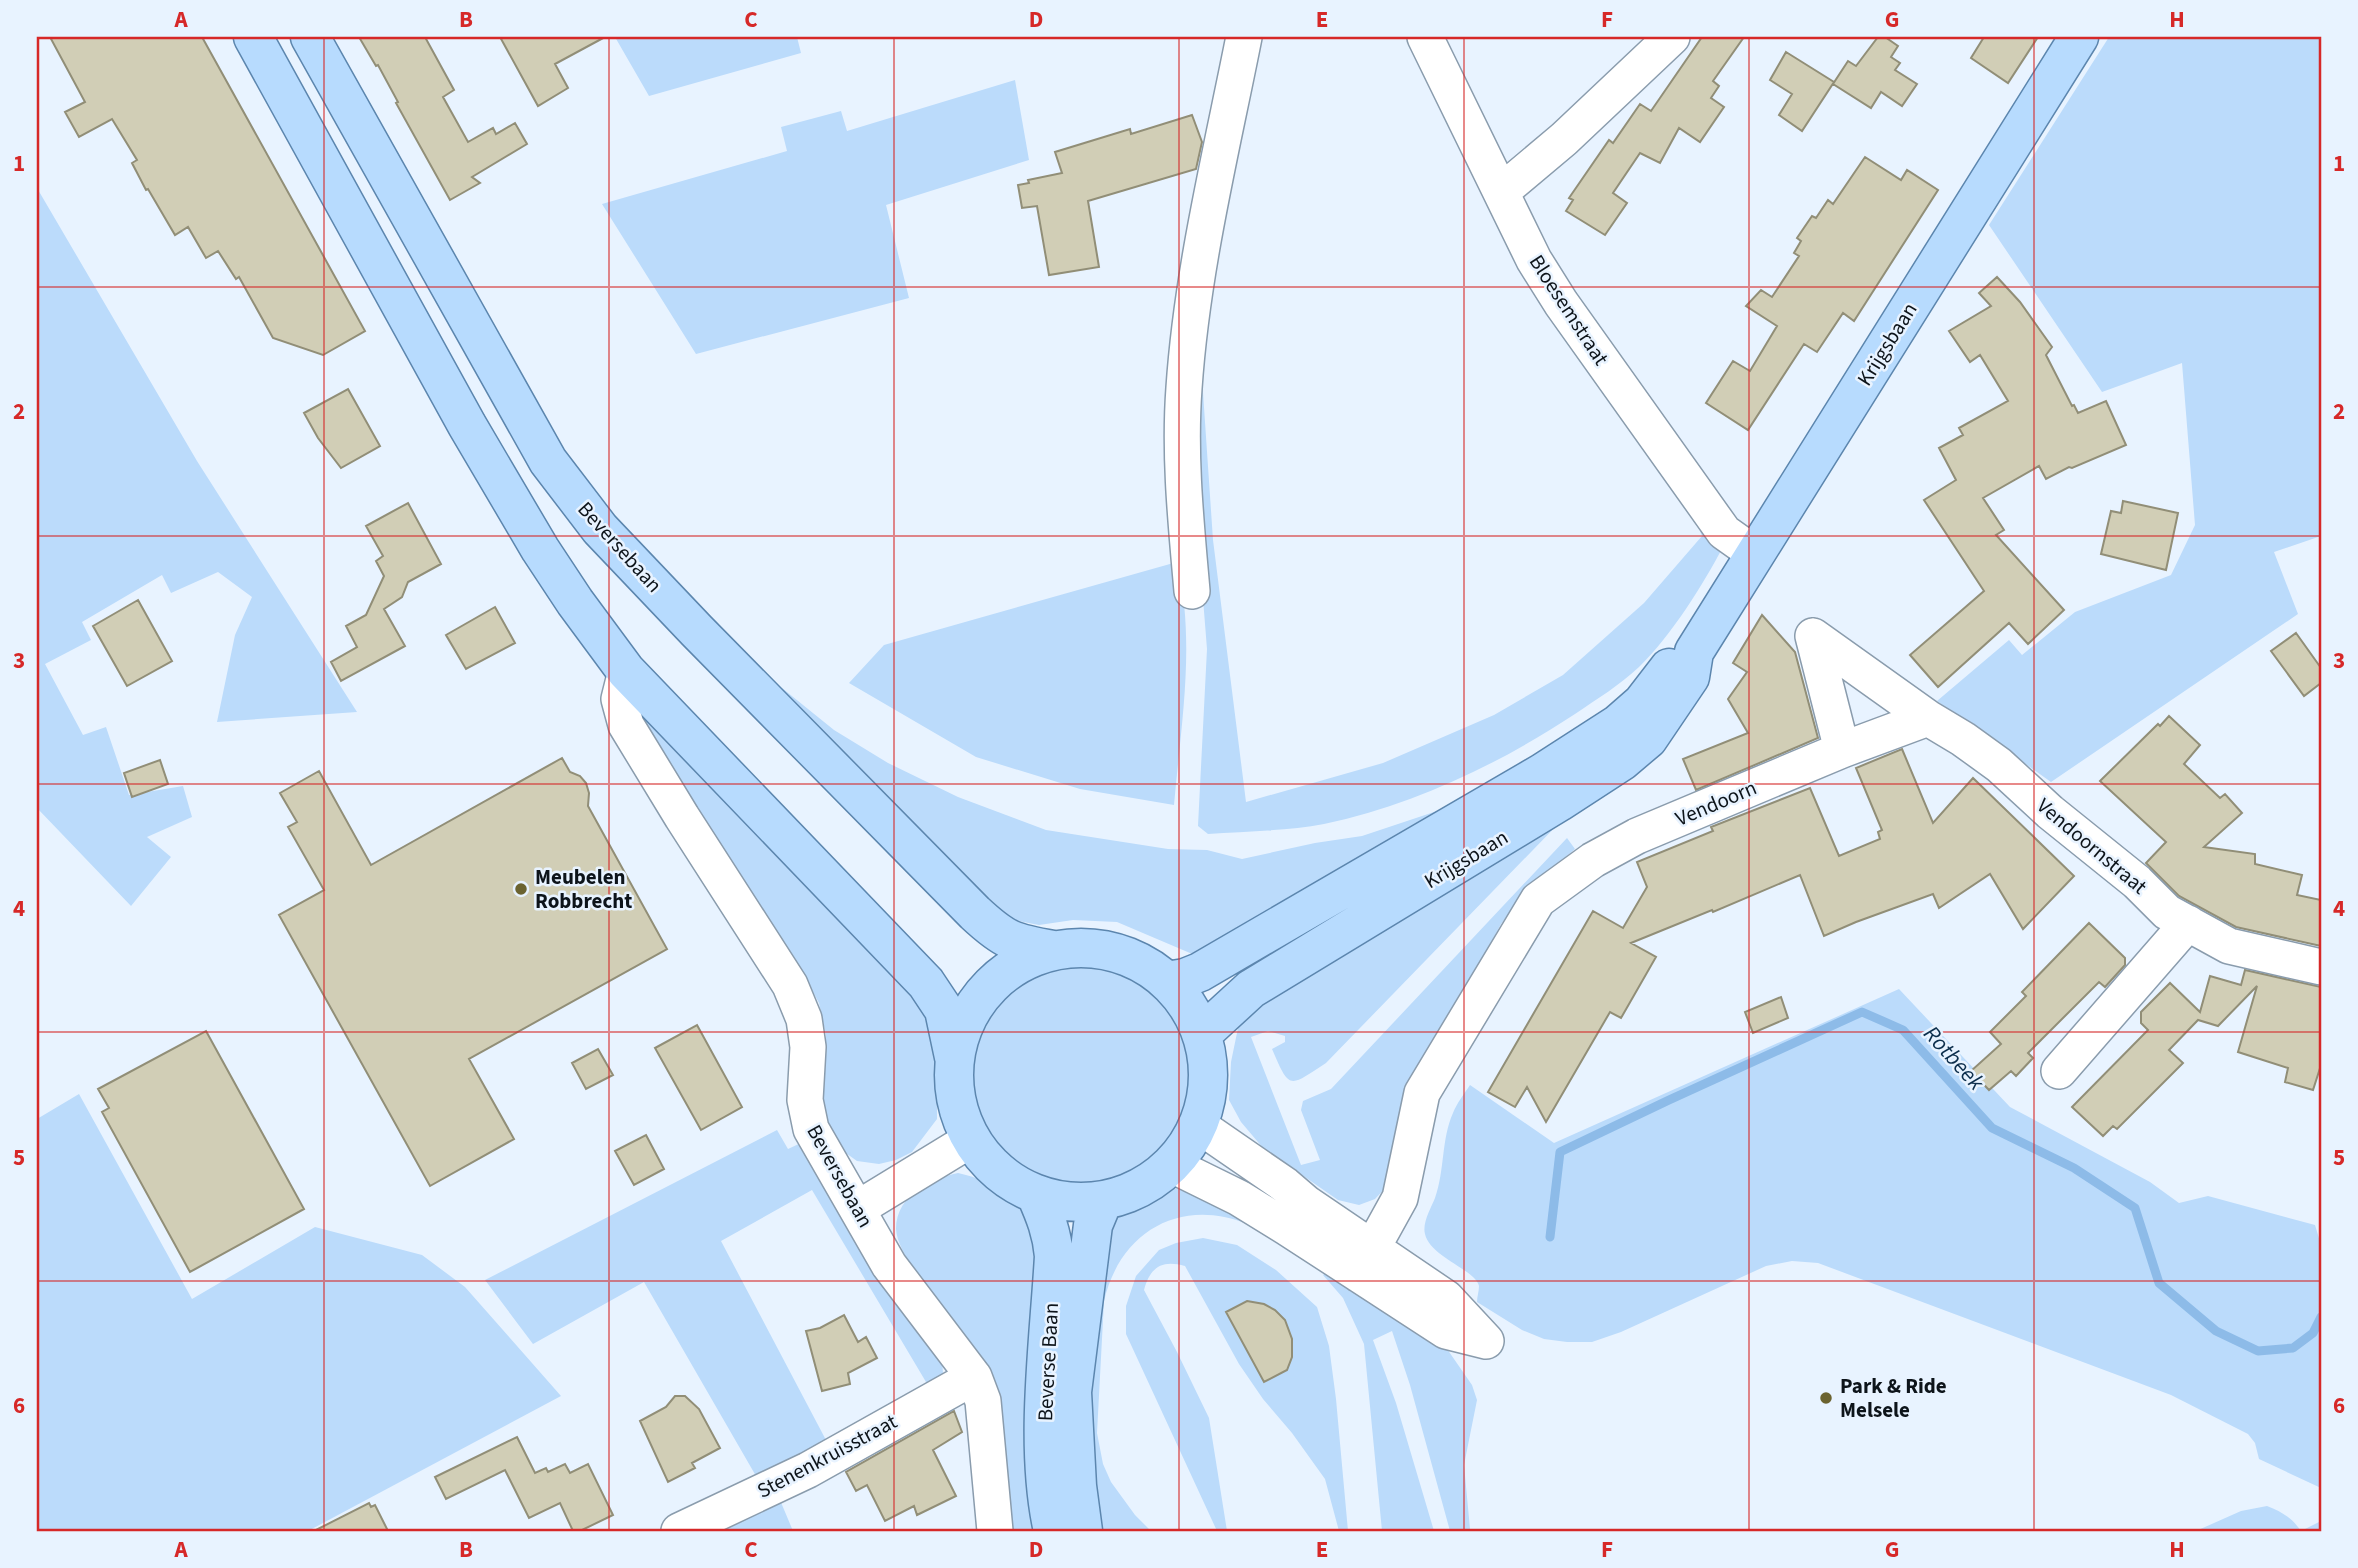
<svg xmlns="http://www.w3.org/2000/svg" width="2358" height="1568" font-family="'Source Sans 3',sans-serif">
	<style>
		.green { fill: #bbdbfb }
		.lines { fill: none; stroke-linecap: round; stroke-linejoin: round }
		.stream { stroke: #8dbbe8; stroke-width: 9 }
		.building { fill: #d1ceb6; stroke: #918e77; stroke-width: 2 }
		.minor-casing { stroke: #8a9cad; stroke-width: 38 }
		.major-casing { stroke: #5c86ae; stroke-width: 41 }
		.minor { stroke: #fff; stroke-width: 35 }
		.major { stroke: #b7dbfe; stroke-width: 38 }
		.grid { fill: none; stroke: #d62828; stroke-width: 2; stroke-opacity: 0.55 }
		.poi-dot { fill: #6b6330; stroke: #e8f3ff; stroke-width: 2.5 }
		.labels { text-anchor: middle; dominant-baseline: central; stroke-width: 5; stroke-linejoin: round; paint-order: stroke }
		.street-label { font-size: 21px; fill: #0d141a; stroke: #e8f3ff }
		.poi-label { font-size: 21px; font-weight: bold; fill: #0d141a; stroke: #e8f3ff; text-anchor: start }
		.water-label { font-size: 23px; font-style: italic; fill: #0c2e4c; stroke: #e8f3ff }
		.neatline { fill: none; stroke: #d62828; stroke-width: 2.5 }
		.grid-label { font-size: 23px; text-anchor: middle; font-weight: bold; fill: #d62828 }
	</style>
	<rect width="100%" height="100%" fill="#e8f3ff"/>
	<path class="green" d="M615 37H797L801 53 649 96Z
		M2109 37H2321V536L2274 552 2298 614 2051 782 1937 701 2009 640 2022 655 2075 612 2171 575 2195 525 2182 363 2102 392 1989 225Z
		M1015 80 1029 160 886 205 909 298 696 354 602 204 787 151 781 127 841 111 847 131Z
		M37 188 197 461 357 712 217 722 235 635 252 597 218 572 171 593 162 575 82 622 91 640 45 664 83 735 106 727 129 795 183 786 192 817 147 837 171 857 131 906 37 808Z
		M1201 363 1213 540 1246 802 1383 763 1494 715 1563 675 1644 603 1702 536 1700 531 1708 528 1724 545C1703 585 1671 636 1639 667 1620 685 1597 699 1575 714 1499 764 1414 805 1324 824 1288 831 1245 831 1208 834L1198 826 1207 649 1192 460Z
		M1177 562C1196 642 1181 724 1174 805L1080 789 976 757 849 683 884 645Z
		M777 684 834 730 888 763 958 797 1046 830 1168 849 1207 850 1242 859 1315 843 1362 836 1437 811 1488 785 1197 956 1117 922 1073 920 1039 925 1014 920 999 908 774 688Z
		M642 704 931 1009 937 1042V1119L912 1152 896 1160 879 1164 857 1161 843 1151 833 1138 825 1118 821 1100 826 1035 819 1003 794 957 662 755 637 711Z
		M1562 820 1326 1063C1289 1087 1290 1091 1272 1049L1285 1042V1036L1268 1031 1251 1037 1301 1165 1320 1160 1301 1110 1303 1101 1331 1089 1567 838 1575 849 1524 893 1501 924 1471 980 1393 1180 1375 1199 1359 1205 1338 1200 1263 1148 1241 1122 1229 1100 1231 1062 1238 1028 1273 993Z
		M972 1075a109 109 0 1 1 218 0a109 109 0 1 1-218 0Z
		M1899 989 2010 1107 2150 1182 2179 1203 2208 1196 2315 1225 2321 1245V1488L2259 1459 2255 1443 2248 1434 2171 1395 1818 1263 1792 1261 1766 1266 1621 1332 1592 1342H1567L1544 1339 1522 1330 1477 1302C1477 1297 1479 1291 1479 1286 1476 1270 1430 1257 1425 1234 1422 1223 1431 1208 1435 1198 1445 1170 1441 1140 1453 1113 1457 1103 1464 1094 1470 1085L1554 1143Z
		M79 1094 192 1299 315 1227 422 1255 465 1287 561 1396 308 1531H37V1119Z
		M777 1130 788 1149 805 1141 942 1359 943 1374 929 1387 812 1190 721 1241 827 1442 756 1476 644 1282 533 1344 485 1280Z
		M958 1173C994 1181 1011 1194 1034 1223L1040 1531H1010C1008 1501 1005 1470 1003 1440 1001 1419 1001 1396 993 1377 975 1336 898 1267 896 1229 896 1212 905 1198 919 1189 932 1181 943 1176 958 1173Z
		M1192 1187 1251 1217 1247 1224C1180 1197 1120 1232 1104 1301L1097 1433 1103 1464 1111 1482 1135 1515 1151 1531H1094L1085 1444 1097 1266 1115 1220 1133 1205 1171 1189Z
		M1203 1238 1237 1245 1276 1270 1317 1307 1329 1346 1336 1399 1348 1531H1339L1325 1479 1292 1433 1263 1399 1239 1364 1185 1266C1161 1259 1150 1268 1144 1290L1177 1352 1209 1418 1227 1531H1217L1126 1334V1306L1136 1276 1159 1250 1176 1243Z
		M1331 1269 1436 1333 1472 1385 1477 1400 1464 1465 1470 1529 1450 1531 1410 1385 1392 1331 1373 1340 1396 1403 1434 1531H1382L1364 1344 1343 1298 1323 1275Z
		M780 1500 793 1531H719Z
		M2267 1506C2282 1512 2291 1517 2301 1531L2321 1521V1531H2196L2241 1511Z"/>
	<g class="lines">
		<path class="stream" d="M1550 1237 1560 1152 1669 1100 1862 1012 1903 1030 1992 1128 2074 1168 2135 1208 2159 1283 2216 1331 2258 1351 2293 1348 2313 1333 2321 1317"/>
	</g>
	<path class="building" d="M50 37H202L365 331 323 355 273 338 239 277 236 279 218 251 206 258 188 227 175 235 148 189 146 190 132 163 137 160 112 119 79 137 65 112 85 102Z
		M359 37H425L454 90 443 97 468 142 493 128 496 134 515 123 527 144 472 177 480 183 450 200 396 103 398 102 378 65 376 66Z
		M500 37H605L555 64 568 88 538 106Z
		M1702 37H1744L1713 81 1719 86 1711 98 1724 107 1700 142 1679 128 1660 163 1640 153 1613 193 1627 203 1605 235 1566 211 1573 200 1569 198 1609 140 1613 143 1640 104 1651 111Z
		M1878 37H1885L1898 46 1891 57 1900 63 1895 70 1917 84 1902 106 1881 92 1871 108 1833 84 1848 61 1856 66Z
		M1984 37H2038L2008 83 1971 58Z
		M1786 52 1834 82 1802 131 1779 115 1792 94 1770 80Z
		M1192 115 1202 142 1196 169 1088 201 1099 267 1049 275 1037 206 1022 208 1018 185 1029 183 1028 180 1062 173 1055 152 1130 129 1131 134Z
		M1865 157 1901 180 1907 170 1938 190 1854 321 1843 313 1817 352 1804 344 1748 430 1706 403 1733 361 1750 371 1777 326 1746 306 1761 290 1772 297 1799 256 1794 253 1801 241 1797 238 1812 216 1816 218 1828 200 1833 204Z
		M1997 277 2020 302 2052 347 2046 355 2072 406 2074 405 2078 413 2106 401 2126 445 2072 468 2069 467 2046 479 2039 466 1983 498 2004 530 1996 535 2064 610 2028 644 2009 623 1938 687 1910 655 1984 591 1924 500 1956 480 1939 448 1963 435 1959 428 2008 401 1980 355 1970 362 1949 331 1991 306 1979 293Z
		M348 389 380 446 341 468 318 438 304 413Z
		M2123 501 2178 513 2166 570 2101 554 2111 511 2121 513Z
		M408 503 441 564 408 582 402 597 384 609 405 646 341 681 331 662 357 647 346 626 366 615 384 576 376 561 383 556 366 526Z
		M138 600 172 661 127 686 93 626Z
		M495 607 515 643 466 669 446 635Z
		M1762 615 1795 652 1818 738 1696 790 1683 759 1748 733 1728 699 1747 672 1733 663Z
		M2296 633 2321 668V683L2304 696 2271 651Z
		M2169 716 2200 745 2184 764 2220 798 2225 794 2242 813 2204 847 2255 854V864L2302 875 2297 895 2321 900V946L2236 927 2179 896 2146 863 2166 842 2100 781 2158 724 2160 726Z
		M1902 749 1933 823 1973 778 2074 876 2023 929 1990 874 1939 908 1933 894 1856 922 1824 936 1800 875 1713 912 1712 910 1631 943 1656 957 1621 1018 1610 1012 1546 1122 1527 1087 1515 1107 1488 1092 1593 911 1623 928 1647 887 1637 862 1713 831 1711 827 1810 788 1839 856 1880 839 1878 832 1882 830 1856 768Z
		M562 758 570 772 580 776 586 783 589 793 588 806 667 949 469 1059 514 1139 430 1186 279 915 324 890 288 827 297 822 280 793 319 771 371 865Z
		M160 760 168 784 132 797 124 773Z
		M2089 923 2125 958V965L2105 987 2099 982 2028 1053 2033 1058 2016 1076 2011 1071 1989 1090 1971 1071 2001 1044 1990 1032 2026 996 2022 992Z
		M2245 970 2321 987V1065L2313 1090 2285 1082 2288 1068 2238 1052 2257 986 2218 1026 2198 1020 2169 1050 2183 1063 2117 1129 2113 1126 2103 1136 2072 1107 2148 1030 2141 1023V1012L2170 983 2200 1012 2210 976 2241 985Z
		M1781 997 1788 1018 1753 1033 1745 1012Z
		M697 1025 742 1107 701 1130 655 1048Z
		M206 1031 304 1209 190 1272 102 1112 109 1108 98 1089Z
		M598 1049 613 1075 586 1089 572 1063Z
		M646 1135 664 1169 634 1185 615 1151Z
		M1247 1301 1264 1304 1275 1310 1285 1320 1292 1339V1357L1287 1370 1264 1382 1226 1312Z
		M844 1315 858 1342 866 1337 877 1358 848 1373 850 1384 822 1391 806 1331 820 1328Z
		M675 1396H685L699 1409 720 1448 692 1463 695 1468 668 1482 640 1421 666 1407Z
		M954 1411 962 1432 933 1450 956 1496 917 1515 914 1506 885 1521 867 1485 856 1491 846 1472Z
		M517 1437 535 1473 546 1468 548 1472 565 1464 570 1473 588 1464 613 1515 580 1531H573L560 1503 529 1518 505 1470 446 1499 435 1477Z
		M369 1503 371 1507 375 1505 388 1531H314Z"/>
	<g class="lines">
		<g class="minor-casing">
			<path id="minor" d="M1425 37 1534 260 1561 303 1724 532 1755 554
				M1501 192 1564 139 1672 37
				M1192 591C1186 523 1179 456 1184 388 1192 270 1221 153 1244 37
				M1813 636 1928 718 1963 739 1999 765 2050 812 2137 882 2167 912 2229 946 2321 967
				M1813 636 1842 750
				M626 671 619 699 626 725 682 817 790 985 804 1019 808 1047 805 1100 811 1129 889 1265 974 1377 983 1401 995 1531
				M2059 1071 2188 923
				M1198 1125 1285 1185 1306 1203 1446 1298 1486 1341
				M1172 1165 1239 1198 1286 1227 1446 1331 1486 1341
				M857 1209 970 1140
				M1358 1274 1400 1198 1422 1093 1538 900 1593 860 1637 836 1842 750 1928 718
				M679 1531 808 1470 974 1377"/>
		</g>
		<g class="major-casing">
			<path id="major" d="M253 37 467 425 540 549 575 602 626 671 926 983 944 1010 954 1057
				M310 37 548 461 600 529 697 631 975 913C1005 941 1013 943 1053 950
				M954 1075a127 127 0 1 1 254 0a127 127 0 1 1-254 0Z
				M1167 981 1185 978 1200 972 1542 773 1618 724 1642 703 1669 668
				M1202 1034 1251 989 1559 802 1622 761 1648 739 1690 677 1694 652 2079 37
				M1036 1195C1045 1215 1052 1233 1054 1256 1049 1343 1034 1446 1053 1531
				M1083 1531 1077 1486 1072 1392 1093 1225 1103 1201"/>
		</g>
		<use href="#minor" class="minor"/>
		<use href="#major" class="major"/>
	</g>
	<path class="grid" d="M324 37V1531M609 37V1531M894 37V1531M1179 37V1531M1464 37V1531M1749 37V1531M2034 37V1531M37 287H2321M37 536H2321M37 784H2321M37 1032H2321M37 1281H2321"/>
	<g class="poi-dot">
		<circle cx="521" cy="889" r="7"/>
		<circle cx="1826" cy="1398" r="7"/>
	</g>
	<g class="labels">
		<g class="street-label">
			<text transform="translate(1569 310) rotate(57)">Bloesemstraat</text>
			<text transform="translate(1887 344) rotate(-58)">Krijgsbaan</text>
			<text transform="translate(620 547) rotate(48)">Beversebaan</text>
			<text transform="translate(1716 803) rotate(-23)">Vendoorn</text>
			<text transform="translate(2092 846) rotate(40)">Vendoornstraat</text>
			<text transform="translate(1466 859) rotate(-31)">Krijgsbaan</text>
			<text transform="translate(840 1176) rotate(61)">Beversebaan</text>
			<text transform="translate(1048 1362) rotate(-87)">Beverse Baan</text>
			<text transform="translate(827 1456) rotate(-28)">Stenenkruisstraat</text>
		</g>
		<g class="poi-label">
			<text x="535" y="877">Meubelen<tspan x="535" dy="24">Robbrecht</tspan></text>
			<text x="1840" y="1386">Park &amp; Ride<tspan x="1840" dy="24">Melsele</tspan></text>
		</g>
		<g class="water-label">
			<text transform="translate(1954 1058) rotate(48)">Rotbeek</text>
		</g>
	</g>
	<rect width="2358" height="1568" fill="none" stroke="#e8f3ff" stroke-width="77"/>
	<rect x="38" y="38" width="2282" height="1492" class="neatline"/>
	<g class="grid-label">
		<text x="181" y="27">A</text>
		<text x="466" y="27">B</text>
		<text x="751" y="27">C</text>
		<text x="1036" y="27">D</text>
		<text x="1322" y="27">E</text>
		<text x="1607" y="27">F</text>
		<text x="1892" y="27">G</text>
		<text x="2177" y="27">H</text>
		<text x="19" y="171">1</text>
		<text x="2339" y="171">1</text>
		<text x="19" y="419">2</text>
		<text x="2339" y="419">2</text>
		<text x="19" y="668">3</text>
		<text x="2339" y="668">3</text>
		<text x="19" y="916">4</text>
		<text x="2339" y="916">4</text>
		<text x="19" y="1165">5</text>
		<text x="2339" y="1165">5</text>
		<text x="19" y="1413">6</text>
		<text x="2339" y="1413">6</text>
		<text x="181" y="1557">A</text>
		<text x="466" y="1557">B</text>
		<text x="751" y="1557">C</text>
		<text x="1036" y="1557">D</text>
		<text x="1322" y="1557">E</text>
		<text x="1607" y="1557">F</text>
		<text x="1892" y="1557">G</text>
		<text x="2177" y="1557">H</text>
	</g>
</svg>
